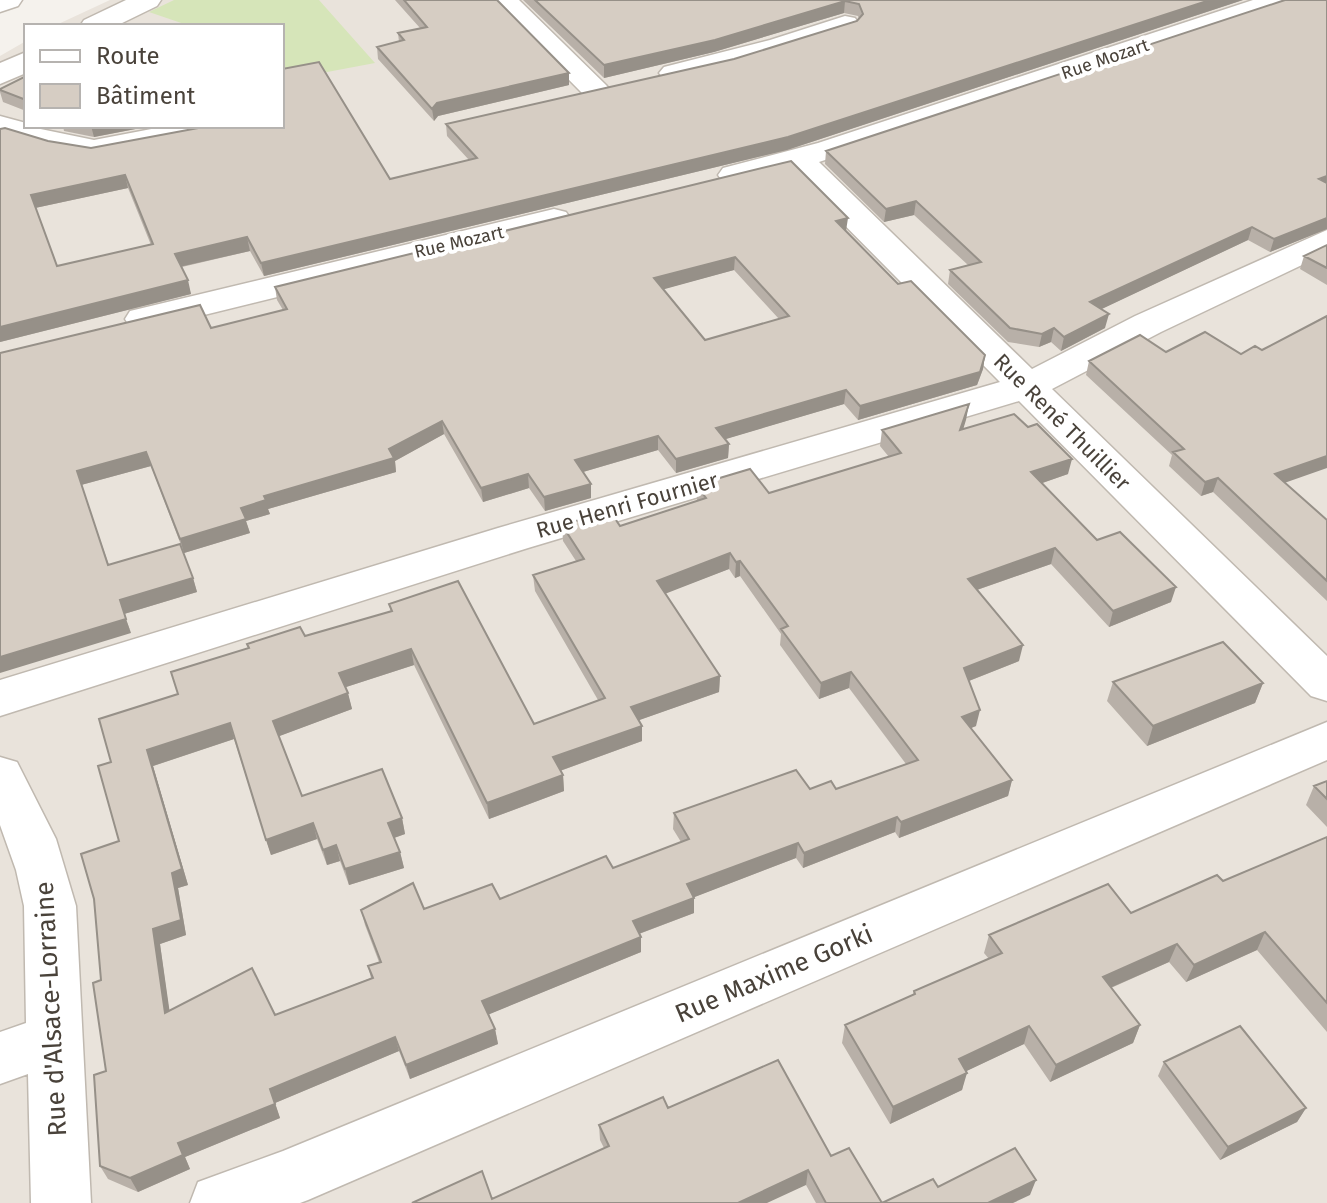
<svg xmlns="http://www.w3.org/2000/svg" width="1327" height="1203" font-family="'Fira Sans',sans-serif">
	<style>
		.residential { fill: #e9e3db }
		.green { fill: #d6e5b9 }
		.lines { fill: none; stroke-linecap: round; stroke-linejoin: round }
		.minor-casing { stroke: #c0b9b0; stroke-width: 3 }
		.minor { fill: #fff; fill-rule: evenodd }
		.wall { fill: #b8b0a8; fill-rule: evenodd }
		.shaded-wall { fill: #969088 }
		.building { fill: #d6cdc3; stroke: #969088; stroke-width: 2; fill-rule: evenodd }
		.labels { text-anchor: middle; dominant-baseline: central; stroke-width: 8; stroke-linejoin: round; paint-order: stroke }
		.far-street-label { font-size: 18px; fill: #49423a; stroke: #fff }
		.street-label { font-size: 22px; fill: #49423a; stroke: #fff }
		.near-street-label { font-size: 26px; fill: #49423a; stroke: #fff }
	</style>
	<rect width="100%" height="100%" fill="#f5f2ed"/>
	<path class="residential" d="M110 0H1327V1203H0V56L26 41V126H282V26H54Z"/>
	<path class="green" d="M174 0H319L375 63 290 79 282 62V26H190L149 12Z"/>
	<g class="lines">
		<g class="minor-casing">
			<path id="minor" d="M0 0H22L18 6 0 12Z
				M126 0H161L157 6 116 26H80L84 20Z
				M490 0H519L606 85 611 91 606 97 596 100 586 97Z
				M1253 0H1294L1290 6 819 162 1032 369 1135 316 1327 230V253L1161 332 1052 389 1327 656V701L1311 696 1019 401 528 548 0 716V680L498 528 1000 382 790 170 734 185 723 182 718 175 723 168 818 143Z
				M845 16 855 18 859 24 855 30 790 52 674 82 664 79 659 73 664 67 770 40Z
				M26 52V73L0 84V63Z
				M0 116 26 123V126L94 140 167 126H231L227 132 216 135 94 158 52 151 0 135Z
				M554 209 566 212 571 219 566 226 143 330 130 327 125 319 130 311Z
				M1327 722V760L308 1200 300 1203H190L198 1182 283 1151Z
				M0 757 17 762 56 839 76 906 91 1203H31L28 1074 0 1084V1032L26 1023 24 906 16 870 0 825Z"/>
		</g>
		<use href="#minor" class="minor"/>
	</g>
	<path class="wall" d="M395 0H497L569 85 438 116 434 121 378 59 377 47 399 42 398 33 420 28Z
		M523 0H1243L787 150 264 276 250 251 182 267 191 294 0 342 48 141 91 148 390 179 469 160 447 136 446 124 734 59 857 21 859 19 858 16 844 13 714 52 604 78ZM128 188 151 245 57 266 35 208Z
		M1327 0V229L1270 252 1248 240 1101 309 1105 328 1061 351 1051 342 1039 347 1008 342 948 284 950 270 968 265 914 215 884 222 825 164 826 151Z
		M26 76V111L3 102 0 92V89Z
		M63 126H151L94 137 64 131Z
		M846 231 898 284 985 355 983 369 977 385 858 420 844 404 725 439 729 444 728 458 676 473 658 450 583 472 591 498 545 511 529 488 483 502 444 434 395 461 396 472 268 509 270 514 246 521 250 533 184 553 151 466 81 485 109 565 193 578 197 592 124 614 131 633 0 353 211 328 283 310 277 300 275 287ZM734 270 779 319 705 340 663 289Z
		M1327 245V285L1300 269 1304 256Z
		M1262 350 1285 483 1327 520V601L1213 492 1201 496 1169 466 1172 455 1086 375 1089 361 1166 352 1241 354Z
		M969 404 963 429 1068 474 1042 483 1097 540 1171 602 1109 627 1051 564 977 590 1019 661 969 681 976 726 971 728 1012 780 1008 796 899 838 895 832 803 868 796 858 694 897V913L639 934 641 937V952L489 1014 495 1029 498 1044 410 1079 399 1051 275 1103 280 1118 185 1157 190 1169 138 1192 108 1179 100 1166 106 1071 101 980 119 841 111 762 178 694 305 636 391 612 389 604 534 724 598 700 535 591 533 575 576 561 563 541 562 525 620 526 697 502 696 485 769 493 889 457 880 446 882 430ZM729 569 735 578 740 576 781 634 780 645 819 699 849 688 906 764 836 789H810L674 813 673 829 681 842 613 868 500 899 424 909 361 910 365 925 379 962 368 966 371 978 275 1015 169 1011 160 944 186 935 178 888 188 885 153 766 234 739 271 855 317 839 327 865 340 861 349 885 404 868 400 852 394 838 405 834 402 818 302 796 279 736 352 709 346 687 414 665 489 819 564 791 563 775 560 771 642 741 639 720 719 692 720 676 665 593Z
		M1113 682 1263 683 1255 703 1147 746 1107 701Z
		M1327 781V827L1306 805 1314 786Z
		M1327 837V1032L1257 950 1186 982 1169 962 1111 988 1140 1025 1133 1043 1050 1082 1024 1044 966 1071 962 1090 890 1124 842 1043 845 1025 913 995 914 991 989 959 984 953 989 935 1131 913 1223 881Z
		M1164 1062 1306 1108 1297 1122 1220 1160 1158 1076Z
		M668 1108 831 1156 882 1203H816L806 1185 492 1199 604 1148 600 1140 599 1125Z"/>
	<path class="shaded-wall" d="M1210 0H1243L787 150 264 276 261 263Z
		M845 1 844 13 714 52 604 78V65Z
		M569 73V85L438 116 434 121 432 109 437 103Z
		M91 126H151L94 137Z
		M125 175 128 188 35 208 31 195Z
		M1327 176V187L1319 179Z
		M916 201 914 215 884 222 886 209Z
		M848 218 846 231 836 221Z
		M1327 218V229L1270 252 1274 239Z
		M1252 227 1248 240 1087 316 1090 302Z
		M247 237 250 251 179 267 175 254Z
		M735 257 734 270 654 292V278Z
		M188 280 191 294 0 342V327Z
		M1109 314 1105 328 1061 351 1064 337Z
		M1054 328 1051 342 1039 347 1042 334Z
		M985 355 983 369 977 385 858 420 860 406Z
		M846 390 844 404 716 442V428Z
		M969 404 966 420 958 446 960 430Z
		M442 421 444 434 395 461 396 472 268 509 270 514 246 521 250 533 184 553 180 539 264 496 389 449Z
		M658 436V450L576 474 575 460Z
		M729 444 728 458 676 473V459Z
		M146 452 151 466 81 485 77 471Z
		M1327 456V468L1270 488 1275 474Z
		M1072 459 1068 474 1028 488 1031 472Z
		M528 474 529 488 483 502 481 488Z
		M1218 478 1213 492 1201 496 1205 482Z
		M591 484V498L545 511 544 497Z
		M1055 548 1051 564 965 594 968 579Z
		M730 553 729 569 657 597V581Z
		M740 561V576L735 578 736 562Z
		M193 578 197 592 124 614 120 600Z
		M1176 587 1171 602 1109 627 1113 611Z
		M126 619 131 633 0 673V657Z
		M1023 645 1019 661 961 684 964 668Z
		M411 649 414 665 343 688 339 673Z
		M851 672 849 688 819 699 821 683Z
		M720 676 719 692 631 723V707Z
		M1263 683 1255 703 1147 746 1153 726Z
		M348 693 352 709 277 737 273 721Z
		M980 710 976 726 959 733 962 717Z
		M230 723 234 739 153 766 188 885 178 888 186 935 160 944 172 1028 165 1013 153 929 147 750Z
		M642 726V741L554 773 553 757Z
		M563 775 564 791 489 819 487 803Z
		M1012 780 1008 796 899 838 901 822Z
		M897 817 895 832 803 868 804 853Z
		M402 818 405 834 391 839 388 823Z
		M313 823 317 839 271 855 266 840Z
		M798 843 796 858 687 900V884Z
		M336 845 340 861 327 865 323 850Z
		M400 852 404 868 349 885 345 869Z
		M694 898V913L633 936V921Z
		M1265 932 1257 950 1186 982 1194 965Z
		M641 937V952L485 1016 482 1001Z
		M1177 944 1169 962 1096 994 1103 977Z
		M1140 1025 1133 1043 1050 1082 1056 1065Z
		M1029 1026 1024 1044 954 1077 959 1059Z
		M495 1029 498 1044 410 1079 406 1065Z
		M395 1037 399 1051 275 1103 280 1118 185 1157 190 1169 138 1192 130 1178 178 1143 270 1089Z
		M967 1073 962 1090 890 1124 893 1107Z
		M1306 1108 1297 1122 1220 1160 1228 1147Z
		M808 1170 806 1185 767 1203H738Z
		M1036 1180 1030 1195 1013 1203H988Z"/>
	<path class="building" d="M404 0H497L569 73 437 103 432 109 377 47 404 40 398 33 427 27Z
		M535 0H1210L788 137 261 263 247 237 175 254 188 280 0 327V129L5 128 48 141 91 148 209 126H282V69L319 62 390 179 477 158 446 124 734 59 857 21 863 14 859 4 845 1 715 40 604 65ZM125 175 153 244 57 266 31 195Z
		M1285 0H1327V176L1319 179 1327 183V218L1274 239 1252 227 1090 302 1109 314 1064 337 1054 328 1042 334 1010 328 950 270 981 262 916 201 886 209 826 151Z
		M26 76V100L0 90V89Z
		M791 161 848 218 836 221 898 284 911 281 985 355 980 372 860 406 846 390 716 428 729 444 676 459 658 436 575 460 591 484 544 497 528 474 481 488 442 421 389 449 394 458 264 496 266 500 241 508 246 519 180 539 146 452 77 471 108 565 180 544 193 578 120 600 126 619 0 657V353L200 305 211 328 287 309 275 287ZM735 257 789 316 705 340 654 278Z
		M1327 245V268L1304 256Z
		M1327 316V456L1275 474 1327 520V581L1218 478 1205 482 1173 452 1184 449 1089 361 1140 335 1166 352 1205 332 1241 354 1255 346 1262 350Z
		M969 404 960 430 1014 414 1028 427 1037 424 1072 459 1031 472 1097 540 1120 532 1176 587 1113 611 1055 548 968 579 1023 645 964 668 980 710 962 717 1012 780 901 822 897 817 804 853 798 843 687 884 694 898 633 921 641 937 482 1001 495 1029 406 1065 395 1037 270 1089 275 1104 178 1143 183 1155 130 1178 100 1166 94 1075 106 1071 93 983 101 980 94 899 81 854 119 841 98 766 111 762 99 719 178 694 171 672 249 648 247 644 300 627 305 636 392 611 389 604 458 581 534 724 605 698 533 575 584 559 562 525 610 511 620 526 706 498 696 485 750 469 769 493 901 453 882 430ZM730 553 736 562 740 561 788 626 781 629 821 683 851 672 918 760 836 789 831 781 810 789 796 770 674 813 689 839 613 868 606 856 500 899 492 884 424 909 413 883 361 910 381 962 368 966 373 978 275 1015 252 968 165 1013 153 929 181 920 172 873 182 869 147 750 230 723 266 840 313 823 323 850 336 845 345 869 400 852 388 823 402 818 382 769 302 796 273 721 348 693 339 673 411 649 487 803 563 775 553 757 642 726 631 707 720 676 657 581Z
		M1223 642 1263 683 1153 726 1113 682Z
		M1327 781V799L1314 786Z
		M1327 837V1003L1265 932 1194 965 1177 944 1103 977 1140 1025 1056 1065 1029 1026 959 1059 967 1073 893 1107 845 1025 915 994 914 991 1002 953 989 935 1108 884 1131 913 1217 875 1223 881Z
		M1240 1026 1306 1108 1228 1147 1164 1062Z
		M778 1060 831 1156 849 1148 882 1203H826L808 1170 738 1203H412L482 1171 492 1199 609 1146 599 1125 663 1097 668 1108Z
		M1015 1148 1036 1180 988 1203H882L933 1179 938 1187Z"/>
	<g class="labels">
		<g class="far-street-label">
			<text transform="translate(1105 59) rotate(-19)">Rue Mozart</text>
			<text transform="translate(459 242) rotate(-13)">Rue Mozart</text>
		</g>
		<g class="street-label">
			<text transform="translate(1062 422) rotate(45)">Rue René Thuillier</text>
			<text transform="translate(627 505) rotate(-16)">Rue Henri Fournier</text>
		</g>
		<g class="near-street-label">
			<text transform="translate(774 974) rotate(-23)">Rue Maxime Gorki</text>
			<text transform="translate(51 1009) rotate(-93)">Rue d'Alsace-Lorraine</text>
		</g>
	</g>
	<rect x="24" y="24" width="260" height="104" fill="#ffffff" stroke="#b6b3b0" stroke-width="2"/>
	<rect x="40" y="50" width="40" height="12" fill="#ffffff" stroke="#b6b3b0" stroke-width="2"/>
	<text x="96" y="64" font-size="24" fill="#49423a">Route</text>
	<rect x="40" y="84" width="40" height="24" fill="#d6cdc3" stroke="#b6b3b0" stroke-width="2"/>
	<text x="96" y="104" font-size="24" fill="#49423a">Bâtiment</text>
</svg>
